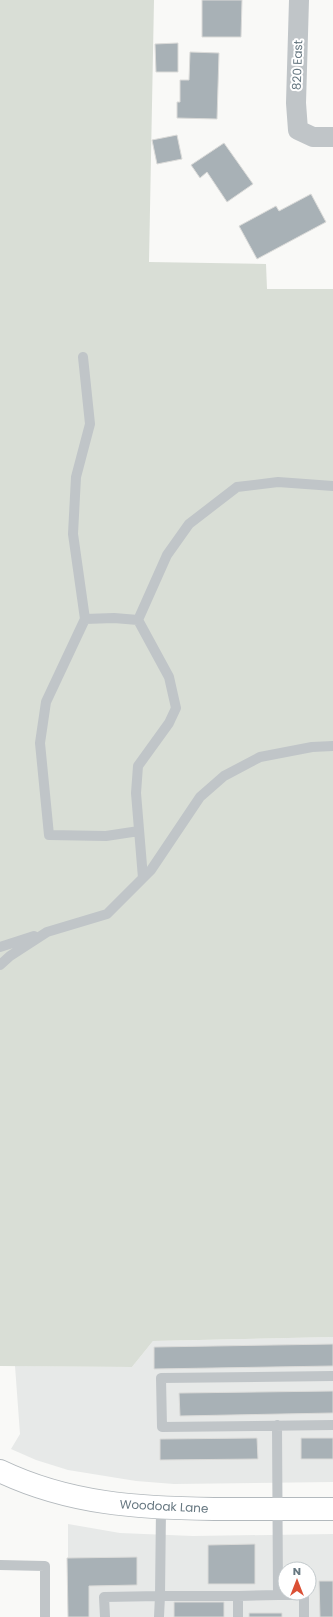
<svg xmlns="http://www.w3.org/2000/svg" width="333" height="1617" font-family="Poppins,sans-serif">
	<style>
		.built { fill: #e7e9e8; fill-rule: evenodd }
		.green { fill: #d9ded6 }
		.building { fill: #a8b1b6; stroke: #dbdbd9 }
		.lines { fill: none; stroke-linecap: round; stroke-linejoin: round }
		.secondary-casing { stroke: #b3b9bd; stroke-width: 24 }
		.lane { stroke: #c0c5c8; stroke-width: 10 }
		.street { stroke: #c0c5c8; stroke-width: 20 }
		.secondary { stroke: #fff; stroke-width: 22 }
		.labels { text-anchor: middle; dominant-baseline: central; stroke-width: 4; stroke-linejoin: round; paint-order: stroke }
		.street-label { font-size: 12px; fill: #667780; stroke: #fff }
	</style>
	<rect width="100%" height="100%" fill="#f9f9f7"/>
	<path class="built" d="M333 1337V1482L174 1484 136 1481 68 1470 36 1460 11 1449 20 1434 15 1366 132 1367 153 1341Z
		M68 1524 120 1533 193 1536 333 1534V1617H68ZM285 1569H309V1593H285Z"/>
	<path class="green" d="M0 0H154L149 262 266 264 267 289H333V1337L153 1341 132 1367 0 1366Z"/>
	<path class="building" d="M202 0H242L241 37H202Z
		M178 43V72H156L155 44Z
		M190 52 219 53 217 119 177 118V102H180V80H189Z
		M177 135 182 159 157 164 152 140Z
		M224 143 253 184 227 202 207 172 200 178 191 165Z
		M311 194 326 222 257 259 239 226 276 206 279 211Z
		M333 1344V1366L154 1369V1347Z
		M333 1391V1413L180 1416 179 1393Z
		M257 1438 258 1459 160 1460V1439Z
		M301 1438H333V1459H301Z
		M255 1544V1584H208V1545Z
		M137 1557V1585L89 1586V1617H68L67 1558Z
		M319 1581H333V1617H320Z
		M174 1602H224V1617H174Z
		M249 1613H282V1617H249Z"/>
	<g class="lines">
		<g class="secondary-casing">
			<path id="secondary" d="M0 1471C69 1504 139 1508 214 1509 254 1509 293 1509 333 1509"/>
		</g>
		<path class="lane" d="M83 357 90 424 76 477 73 534 85 619
			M138 620 114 618 85 619 46 702 40 743 49 835 106 836 139 831
			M143 878 136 793 138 766 169 723 176 708 169 677 138 620 167 555 189 524 237 487 278 482 333 486
			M0 947 34 936
			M0 965 10 956 47 932 107 914 151 870 200 797 224 776 260 757 312 747 333 746
			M333 1376 161 1378 162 1427 333 1425
			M277 1425 278 1595H304V1617
			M161 1508 160 1596H238V1617
			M0 1565 45 1566V1617
			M238 1596 278 1595
			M105 1617 104 1597 160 1596 159 1617"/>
		<path class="street" d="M299 0 296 103 298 130 313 137H333"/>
		<use href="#secondary" class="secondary"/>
	</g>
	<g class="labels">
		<g class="street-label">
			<text transform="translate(297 65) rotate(-88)">820 East</text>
			<text transform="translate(164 1506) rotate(3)">Woodoak Lane</text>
		</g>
	</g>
	<g transform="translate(297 1581)"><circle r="19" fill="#ffffff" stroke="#c2c9cc"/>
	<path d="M0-3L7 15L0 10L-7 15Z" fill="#db5035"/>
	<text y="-6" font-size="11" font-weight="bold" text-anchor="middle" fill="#667780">N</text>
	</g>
</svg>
